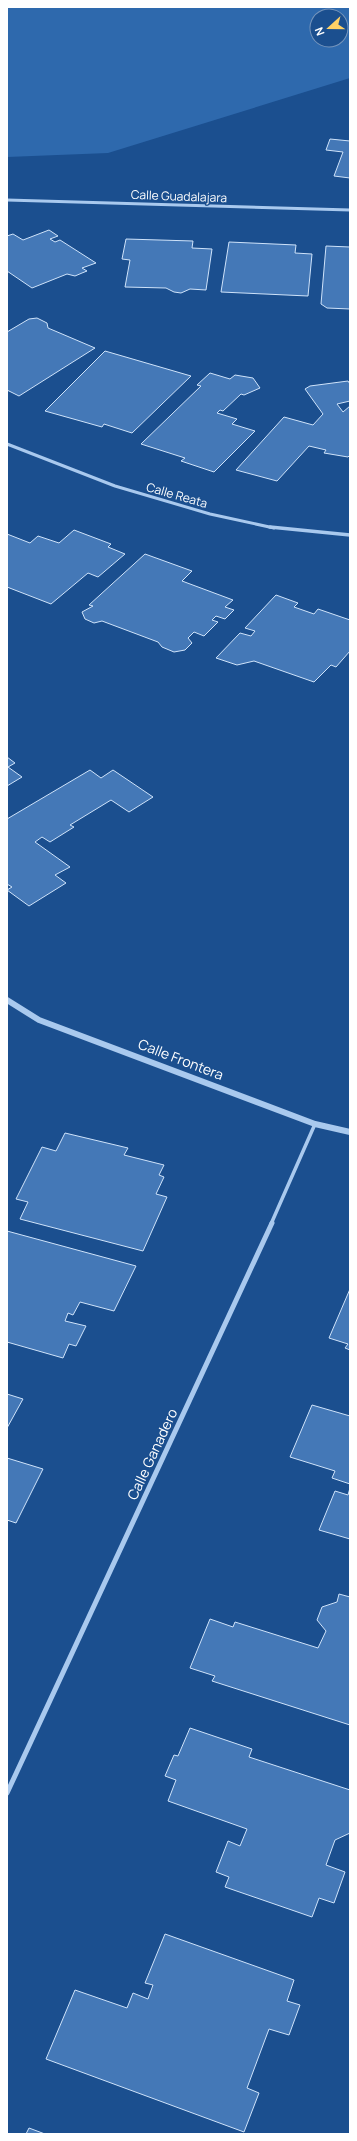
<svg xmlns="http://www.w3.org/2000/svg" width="357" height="2141" font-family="Manrope,sans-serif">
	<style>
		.green { fill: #2e69ad; fill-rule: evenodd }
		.building { fill: #4478b7; stroke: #cfe3fa }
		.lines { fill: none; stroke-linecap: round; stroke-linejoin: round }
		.minor-far2 { stroke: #a9c9ee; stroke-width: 3 }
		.minor-far1 { stroke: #a9c9ee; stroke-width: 3.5 }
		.minor { stroke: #a9c9ee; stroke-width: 5 }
		.tertiary { stroke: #a9c9ee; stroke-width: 6 }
		.labels { text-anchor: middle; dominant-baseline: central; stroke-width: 3; stroke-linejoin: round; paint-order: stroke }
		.far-street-label { font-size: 12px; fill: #fff; stroke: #1b4f8f }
		.street-label { font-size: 14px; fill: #fff; stroke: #1b4f8f }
	</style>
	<rect width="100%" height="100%" fill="#1b4f8f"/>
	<path class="green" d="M7 7H350V78L108 153 7 157ZM317 16H341V40H317Z"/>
	<path class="building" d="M330 139 350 141V178L334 176 343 152 326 150Z
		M49 230 58 236 50 239 55 242 60 240 96 263 82 268 87 271 82 273 75 276 67 274 32 288 7 271V236L13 234 23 240Z
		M126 239 193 241 192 248 212 249 206 290 190 289 181 293 174 292 166 288 125 287 130 260 122 259Z
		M229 242 296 245 295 253 312 254 308 296 221 292Z
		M326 246 350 247V309L327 308 321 304Z
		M37 318 47 323 48 328 95 348 19 396 7 390V332L29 319Z
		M105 351 191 376 132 433 104 424 102 427 45 411Z
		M210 373 230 379 235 375 253 378 260 388 244 395 241 394 223 411 220 410 217 413 237 419 232 424 255 431 214 472 181 461 185 458 141 444 201 386 197 385Z
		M348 381 350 384V401L337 404 343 412 350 406V455L348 457 324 453 326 450 309 446 277 481 236 470 284 417 313 425 323 414 305 389 310 386Z
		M74 530 111 544 108 547 125 554 98 577 88 573 51 604 7 587V534L30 543 38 536 59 543Z
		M145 554 192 571 182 581 233 600 225 607 234 610 225 619 216 616 212 620 218 622 204 636 194 632 188 638 192 643 185 650 174 652 162 647 158 642 102 621 94 623 85 619 82 612 93 606 89 605Z
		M276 595 298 603 294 607 314 614 318 609 350 620V651L336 667 331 665 314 682 254 661 237 665 216 658 240 633 251 636 255 631 245 628Z
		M7 757 15 763 8 767 22 777 7 786Z
		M90 770 101 778 113 770 153 797 129 812 111 800 70 825 74 827 50 842 42 837 35 842 70 867 55 875 66 883 29 906 7 890 12 887 7 884V819Z
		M65 1133 128 1148 124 1155 164 1165 159 1175 164 1177 156 1194 167 1197 143 1251 20 1219 28 1202 16 1199 42 1147 56 1151Z
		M7 1231 136 1266 114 1311 80 1302 73 1315 68 1313 65 1321 86 1326 76 1346 69 1344 63 1358 7 1342Z
		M350 1289V1350L345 1348 348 1344 329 1338Z
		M7 1394 23 1399 7 1428Z
		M312 1405 350 1416V1484L332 1478 335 1471 290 1457Z
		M7 1458 43 1469 16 1523 7 1520Z
		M350 1488V1539L319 1530 335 1491 348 1495Z
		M339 1594 350 1597V1725L212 1681 215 1676 190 1668 210 1619 233 1627 235 1622 318 1648 326 1631 317 1620 322 1607 337 1602Z
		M190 1728 252 1749 249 1757 350 1790V1833L335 1840 326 1865 345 1872 334 1903 319 1898 312 1917 225 1887 229 1877 216 1872 228 1841 240 1846 247 1829 168 1801 176 1780 165 1776 174 1755 178 1756Z
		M165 1934 294 1980 287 2001 300 2005 289 2035 269 2029 247 2088 259 2093 244 2132 46 2059 75 1990 127 2008 133 1993 148 1999 153 1985 145 1983Z
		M29 2128 45 2134H26Z"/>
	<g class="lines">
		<path class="minor-far2" d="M7 200 350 210
			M7 444 115 486 210 514 274 528"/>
		<path class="minor-far1" d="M270 527 350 535
			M271 1224 315 1124"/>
		<path class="minor" d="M7 1793 272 1223"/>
		<path class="tertiary" d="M7 1000 39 1020 315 1124 350 1132"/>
	</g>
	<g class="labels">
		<g class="far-street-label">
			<text transform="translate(179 196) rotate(2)">Calle Guadalajara</text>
			<text transform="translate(177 495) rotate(16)">Calle Reata</text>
		</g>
		<g class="street-label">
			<text transform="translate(181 1059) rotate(21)">Calle Frontera</text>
			<text transform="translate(152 1454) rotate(-65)">Calle Ganadero</text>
		</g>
	</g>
	<rect width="357" height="2141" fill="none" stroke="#ffffff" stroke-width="16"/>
	<g transform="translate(329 28) rotate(249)"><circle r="19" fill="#1b4f8f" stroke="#7695bc"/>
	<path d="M0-3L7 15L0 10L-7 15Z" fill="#ffd166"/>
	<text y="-6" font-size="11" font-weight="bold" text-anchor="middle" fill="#ffffff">N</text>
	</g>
</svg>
